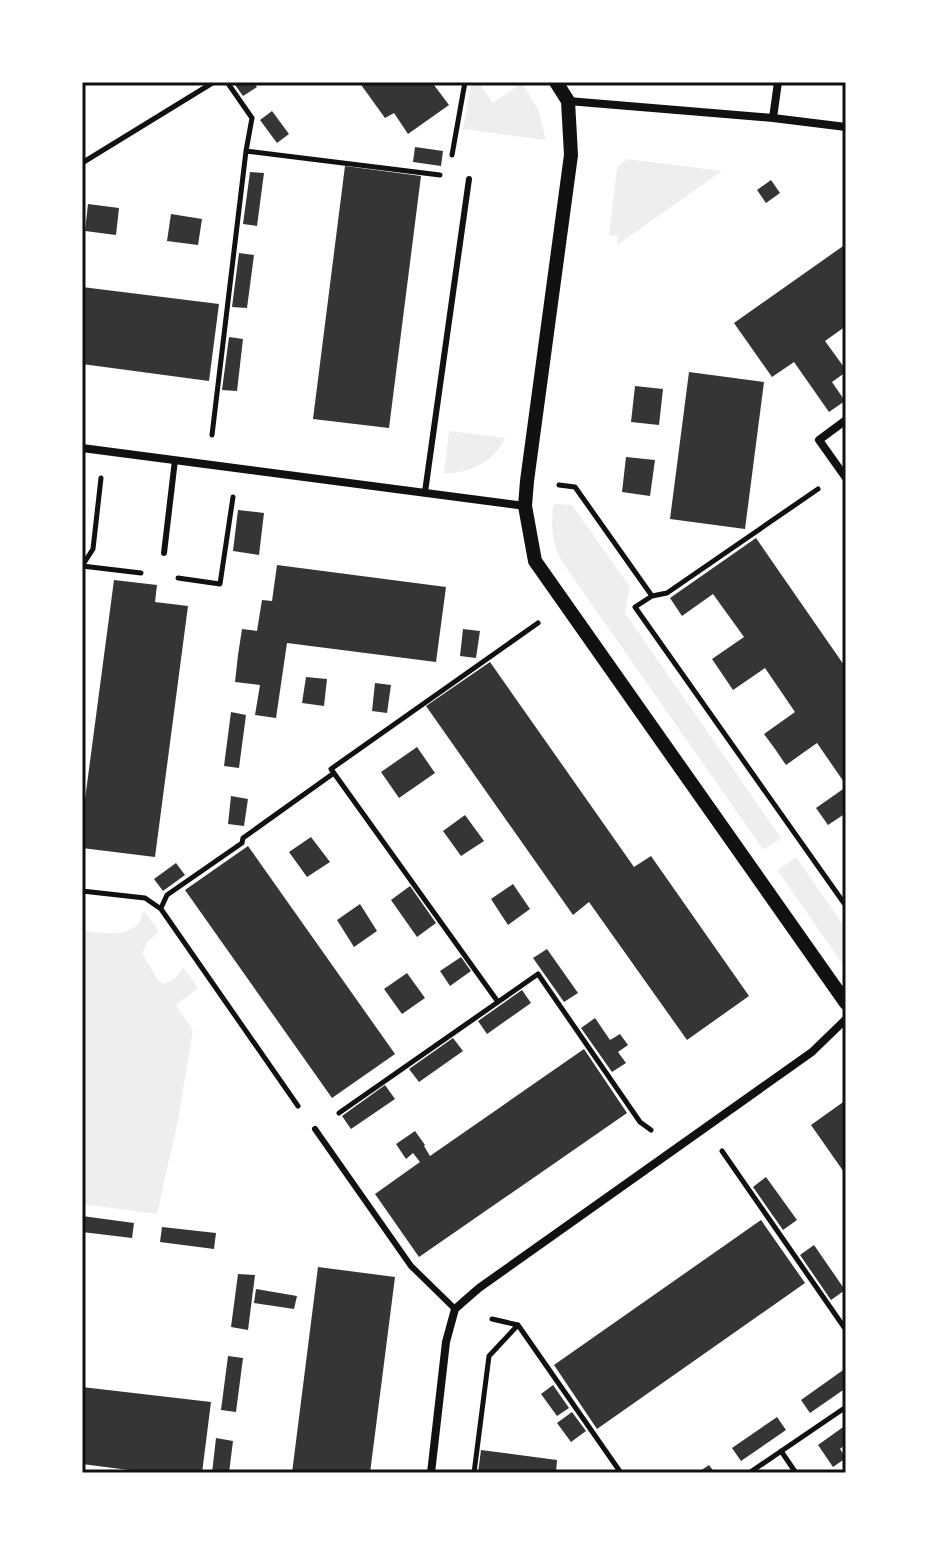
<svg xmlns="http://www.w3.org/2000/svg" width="928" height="1555" font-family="Arial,sans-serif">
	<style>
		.green { fill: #eee }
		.building { fill: #353535 }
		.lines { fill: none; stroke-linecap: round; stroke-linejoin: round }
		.path { stroke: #111; stroke-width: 5 }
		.service { stroke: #111; stroke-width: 6 }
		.minor { stroke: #111; stroke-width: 8 }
		.tertiary { stroke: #111; stroke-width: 14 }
		.neatline { fill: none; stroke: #111; stroke-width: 3 }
	</style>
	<rect width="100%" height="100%" fill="#fff"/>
	<path class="green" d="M472 82H478L493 103 522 83 538 109 546 140 463 129Z
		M627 159 722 171 617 245 618 236 609 235 617 168Z
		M449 431 505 438C494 462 469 474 444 473Z
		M555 504 572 505 630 587 625 613 781 838 765 849 762 848 563 563C552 544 551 529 553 507Z
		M796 857 846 929V969L778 871 780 868Z
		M144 911 159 932 148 941 142 953 157 979 163 984C172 981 179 976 183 967L198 988 176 1005 193 1030 179 1115 157 1214 82 1204V930C98 933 127 938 139 923 141 920 142 915 144 911Z"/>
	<path class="building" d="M233 82H253L257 87 243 96Z
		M359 82H438L434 85 449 105 408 134 394 113 385 118Z
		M272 111 289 134 277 143 260 120Z
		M415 147 443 151 441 166 413 162Z
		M345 166 421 176 389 428 313 419Z
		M250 172 264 173 257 226 243 224Z
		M771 180 780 193 766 203 757 190Z
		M88 204 119 208 116 235 85 231Z
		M171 214 202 219 198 245 167 241Z
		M846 244V326L825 341 846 370V372L832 382 845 401 829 412 794 362 772 377 734 323Z
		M239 253 254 255 247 308 232 307Z
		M82 287 219 304 209 381 82 364Z
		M229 337 243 339 237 391 222 390Z
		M689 372 764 382 745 529 670 519Z
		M635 386 663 389 659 425 631 422Z
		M626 457 655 460 650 496 622 492Z
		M238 510 264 513 259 555 233 551Z
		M756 538 846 668V785L817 743 786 765 775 749 764 734 795 712 765 668 733 690 712 659 744 637 713 594 682 616 670 598Z
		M277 565 446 587 436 662 287 643 276 718 255 715 260 685 235 682 238 655 242 629 257 631 262 600 272 601Z
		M114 580 157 585 155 602 188 606 155 857 82 848V822Z
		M463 629 480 631 476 658 460 656Z
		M490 662 634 867 651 856 749 996 687 1040 589 902 573 915 426 706Z
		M306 677 327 679 324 706 302 703Z
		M375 683 391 685 387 713 372 711Z
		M231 712 246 715 239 768 224 766Z
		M417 747 435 773 399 798 381 772Z
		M846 787V813L828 825 816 808Z
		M231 796 248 799 244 826 228 824Z
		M465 815 484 841 461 856 443 831Z
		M311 837 330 862 307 877 289 852Z
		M248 846 395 1054 332 1098 185 890Z
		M176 863 185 875 163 891 154 879Z
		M513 884 530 909 508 925 491 899Z
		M410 886 436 923 417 937 391 900Z
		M360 904 377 931 354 947 337 920Z
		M547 949 578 993 564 1002 533 958Z
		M461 957 471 971 450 986 440 971Z
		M407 973 425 998 402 1014 384 989Z
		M522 990 531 1003 487 1034 478 1021Z
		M595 1018 610 1040 620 1034 628 1045 618 1052 626 1063 612 1072 581 1028Z
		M453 1038 463 1051 419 1082 409 1069Z
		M584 1049 627 1113 419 1257 375 1194 420 1162 413 1153 406 1159 396 1144 415 1131 425 1145 424 1146 430 1156Z
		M385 1085 395 1099 351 1129 342 1116Z
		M846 1100V1175L811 1125Z
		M766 1177 797 1220 783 1230 753 1187Z
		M82 1216 134 1223 132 1238 82 1232Z
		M761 1220 805 1283 597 1429 554 1365Z
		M162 1227 216 1233 214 1249 160 1242Z
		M814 1245 845 1290 831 1300 800 1255Z
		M318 1267 395 1277 370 1473H292Z
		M238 1274 255 1275 248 1330 231 1327Z
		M256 1289 297 1296 294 1309 254 1303Z
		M228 1356 243 1358 236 1412 221 1410Z
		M846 1368V1388L810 1413 801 1400Z
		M553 1385 569 1408 557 1416 541 1394Z
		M82 1387 211 1402 202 1473H152L82 1464Z
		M572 1412 586 1431 571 1442 557 1423Z
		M777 1417 786 1430 741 1461 732 1448Z
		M846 1425V1444L840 1449 846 1458 833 1467 818 1445Z
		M216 1438 233 1441 229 1473H212Z
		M481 1450 557 1460 556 1473H478Z
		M709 1465 715 1473H697Z"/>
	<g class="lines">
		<path class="path" d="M246 151 440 175
			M452 155 465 82
			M82 163 214 82
			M212 435 246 151 252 118 227 82
			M559 485 575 487 652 596 635 607 846 906
			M82 566 141 573
			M82 566 93 549 101 478
			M178 578 220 584 233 497
			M652 596 667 593 818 489
			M538 623 331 769 498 1002 538 974 640 1122 651 1130
			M82 891 145 898 161 909 298 1106
			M161 908 167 895 242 843 243 838 334 773
			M339 1113 498 1002
			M722 1151 846 1330
			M492 1319 518 1325 621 1473
			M781 1451 796 1473
			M474 1473 489 1356 518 1325
			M749 1473 846 1407"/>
		<path class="service" d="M425 492 469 179
			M164 553 175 460
			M315 1129 411 1266 455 1309"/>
		<path class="minor" d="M568 101 773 118 846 127
			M773 118 778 82
			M846 420 819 440 846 478
			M82 448 525 506
			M431 1473 446 1342 455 1309 479 1288 812 1052 846 1019"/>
		<path class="tertiary" d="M556 82 568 101 571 155 527 481 525 506 535 561 846 1003"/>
	</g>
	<rect width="928" height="1555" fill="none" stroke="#ffffff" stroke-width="168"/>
	<rect x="84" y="84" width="760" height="1387" class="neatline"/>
</svg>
